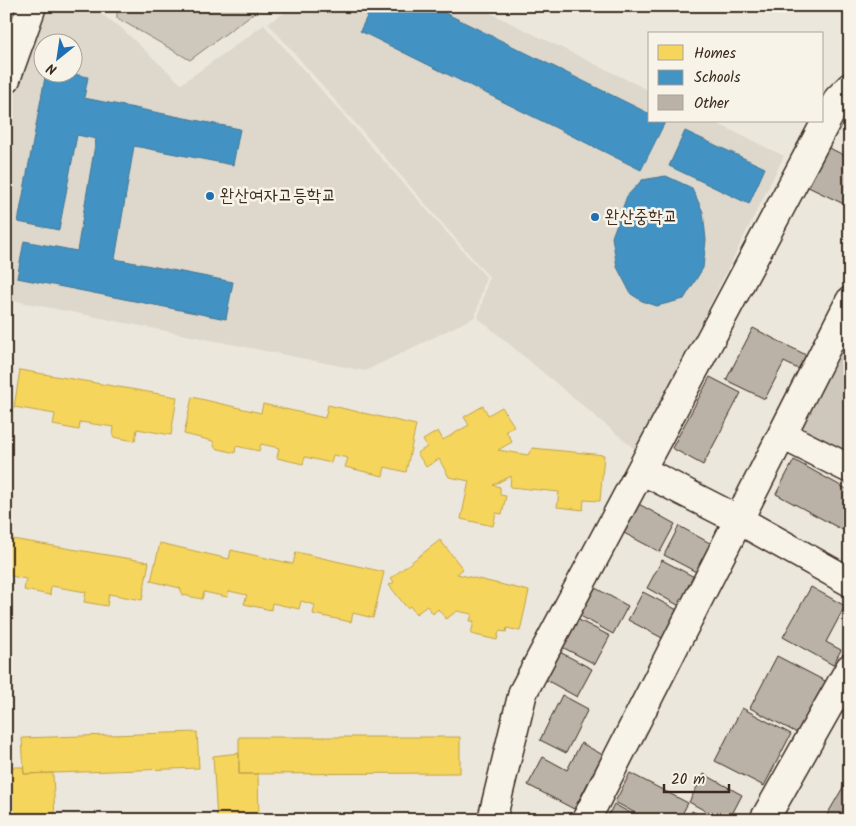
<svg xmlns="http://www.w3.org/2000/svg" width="856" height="826" font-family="Kalam,'Poor Story',sans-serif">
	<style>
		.built { fill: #ddd7cc; fill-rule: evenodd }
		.green { fill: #cec8bc; stroke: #84796d }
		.homes { fill: #f6d55c; stroke: #bea249 }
		.schools { fill: #4393c3; stroke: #417492 }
		.building { fill: #bab2a7; stroke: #3b2a1e }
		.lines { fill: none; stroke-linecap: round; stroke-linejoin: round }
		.minor-casing { stroke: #3b2a1e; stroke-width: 31 }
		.minor { stroke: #f7f3e8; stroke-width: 28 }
		.poi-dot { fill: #1f6fb2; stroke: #f7f3e8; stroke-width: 2 }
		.labels { text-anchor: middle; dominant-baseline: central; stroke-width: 5; stroke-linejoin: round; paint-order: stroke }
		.poi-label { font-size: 18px; fill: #3b2a1e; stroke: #f7f3e8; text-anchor: start }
	</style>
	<rect width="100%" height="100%" fill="#ece7dc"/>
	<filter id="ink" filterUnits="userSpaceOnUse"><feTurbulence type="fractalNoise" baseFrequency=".02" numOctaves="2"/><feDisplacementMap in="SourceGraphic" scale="10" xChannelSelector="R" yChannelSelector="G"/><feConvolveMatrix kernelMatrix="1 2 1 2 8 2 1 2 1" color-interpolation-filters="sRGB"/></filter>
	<g filter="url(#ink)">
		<path class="built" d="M49 6H89L120 27 181 84 264 25 486 277 475 317 365 371 6 299V114ZM42 42H72V72H42Z
			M295 6H476L650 91V121H712L784 156 637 451 478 318 489 277 268 23Z"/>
		<path class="green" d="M117 6H263L190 60 117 18Z
			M850 301V469L782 435Z"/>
		<path class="homes" d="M20 370 177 397 171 435 137 429 135 441 113 437 114 427 80 422 79 430 53 425 55 414 14 407Z
			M192 397 261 413 263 404 325 418 328 405 416 425 406 472 385 467 383 476 345 467 348 458 333 455 331 463 305 457 303 464 277 458 279 448 261 444 259 451 236 446 235 453 215 448 213 441 184 434Z
			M483 406 488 415 502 407 514 426 506 431 512 442 498 450 528 455 532 448 604 455 600 501 584 500 583 510 557 507 559 492 510 487 511 476 493 485 500 487V495L506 496 502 514 496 513 493 526 461 519 469 481 449 477 439 459 426 467 417 453 427 447 423 440 438 431 443 440 469 425 464 417Z
			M6 538 149 562 142 600 109 594 107 606 84 602 86 592 51 586 50 595 24 590 26 579 6 575Z
			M440 540 463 569 457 574 529 591 520 631 507 628 506 632 499 631 497 640 471 634 474 621H470L472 614 457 611 446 619 438 609 433 614 427 606 416 614 410 606 407 608 389 585 394 582 391 578Z
			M160 543 229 559 231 550 293 564 296 552 384 572 373 618 353 613 351 622 313 614 315 605 301 601 299 609 272 603 271 610 244 604 247 595 229 591 227 597 204 592 202 599 183 595 180 588 151 581Z
			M197 732 199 768 24 774 22 738Z
			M239 737H460V773L239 774Z
			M239 753V774H258L259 820H217L213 756Z
			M8 767H23L24 774 53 773 55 820H10Z"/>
		<path class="schools" d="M372 6H431L650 114V121L665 122 641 170 360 31Z
			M46 72H65L88 77 84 98 240 129 233 165 134 146 115 259 233 282 226 319 17 278 24 241 77 251 96 139 77 135 59 230 18 222Z
			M685 131 765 168 749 204 669 166Z
			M666 176 692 188 703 212 706 240 703 268 684 299 657 306 642 301 631 294 617 267 612 237 627 196 642 180Z"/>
		<path class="building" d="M821 144 850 158V207L802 184Z
			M753 328 806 355 798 369 784 362 765 399 726 380Z
			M710 377 741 393 703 465 672 448Z
			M794 460 850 491V534L776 494Z
			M637 503 675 524 660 552 622 532Z
			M679 526 717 547 702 575 664 555Z
			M662 560 700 580 685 609 647 588Z
			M590 585 628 606 613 634 575 613Z
			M811 587 845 606 826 642 841 650 833 665 783 637Z
			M643 592 681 612 666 640 628 620Z
			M571 616 610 636 595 664 556 644Z
			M554 649 592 669 577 697 539 676Z
			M777 656 827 682 799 734 750 708Z
			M562 695 588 709 566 753 540 740Z
			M742 708 791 734 764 786 715 761Z
			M581 743 603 755 574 809 528 785 543 757 567 770Z
			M630 773 688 803 679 820H648L615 802Z
			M704 774 742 795 729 820H722L689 802Z
			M849 777 850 778V820H824Z
			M614 804 643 820H606Z
			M692 811 709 820H687Z"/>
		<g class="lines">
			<g class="minor-casing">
				<path id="minor" d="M6 79 32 6
					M782 435 850 469
					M641 470 739 520 850 582
					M492 820 523 692 838 99 850 87
					M586 820 850 301
					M764 820 850 668"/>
			</g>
			<use href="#minor" class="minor"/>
		</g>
	</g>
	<g class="poi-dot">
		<circle cx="210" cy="196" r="5"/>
		<circle cx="595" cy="217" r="5"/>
	</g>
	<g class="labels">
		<g class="poi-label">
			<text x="220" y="196">완산여자고등학교</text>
			<text x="605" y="217">완산중학교</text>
		</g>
	</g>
	<rect width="856" height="826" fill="none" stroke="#f7f3e8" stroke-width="25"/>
	<rect x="12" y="12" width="831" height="801" fill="none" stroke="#3b2a1e" stroke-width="2" filter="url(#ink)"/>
	<rect x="648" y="32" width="175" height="90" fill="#f7f3e8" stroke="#aca397"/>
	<rect x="658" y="45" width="25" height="15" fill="#f6d55c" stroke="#aca397"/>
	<text x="694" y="58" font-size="15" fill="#3b2a1e">Homes</text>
	<rect x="658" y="70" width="25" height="15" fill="#4393c3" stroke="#aca397"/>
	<text x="694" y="82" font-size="15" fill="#3b2a1e">Schools</text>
	<rect x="658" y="95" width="25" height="15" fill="#bab2a7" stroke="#aca397"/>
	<text x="694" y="108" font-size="15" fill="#3b2a1e">Other</text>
	<g transform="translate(58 58) rotate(210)"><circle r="24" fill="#f7f3e8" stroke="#aca397"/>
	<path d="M0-4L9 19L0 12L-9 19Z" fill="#1f6fb2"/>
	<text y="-8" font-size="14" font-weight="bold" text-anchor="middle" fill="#3b2a1e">N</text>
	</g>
	<path d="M664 784v8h65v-8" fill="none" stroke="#3b2a1e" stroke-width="2.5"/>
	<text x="671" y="784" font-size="15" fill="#3b2a1e" stroke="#f7f3e8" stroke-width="4" paint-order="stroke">20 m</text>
</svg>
